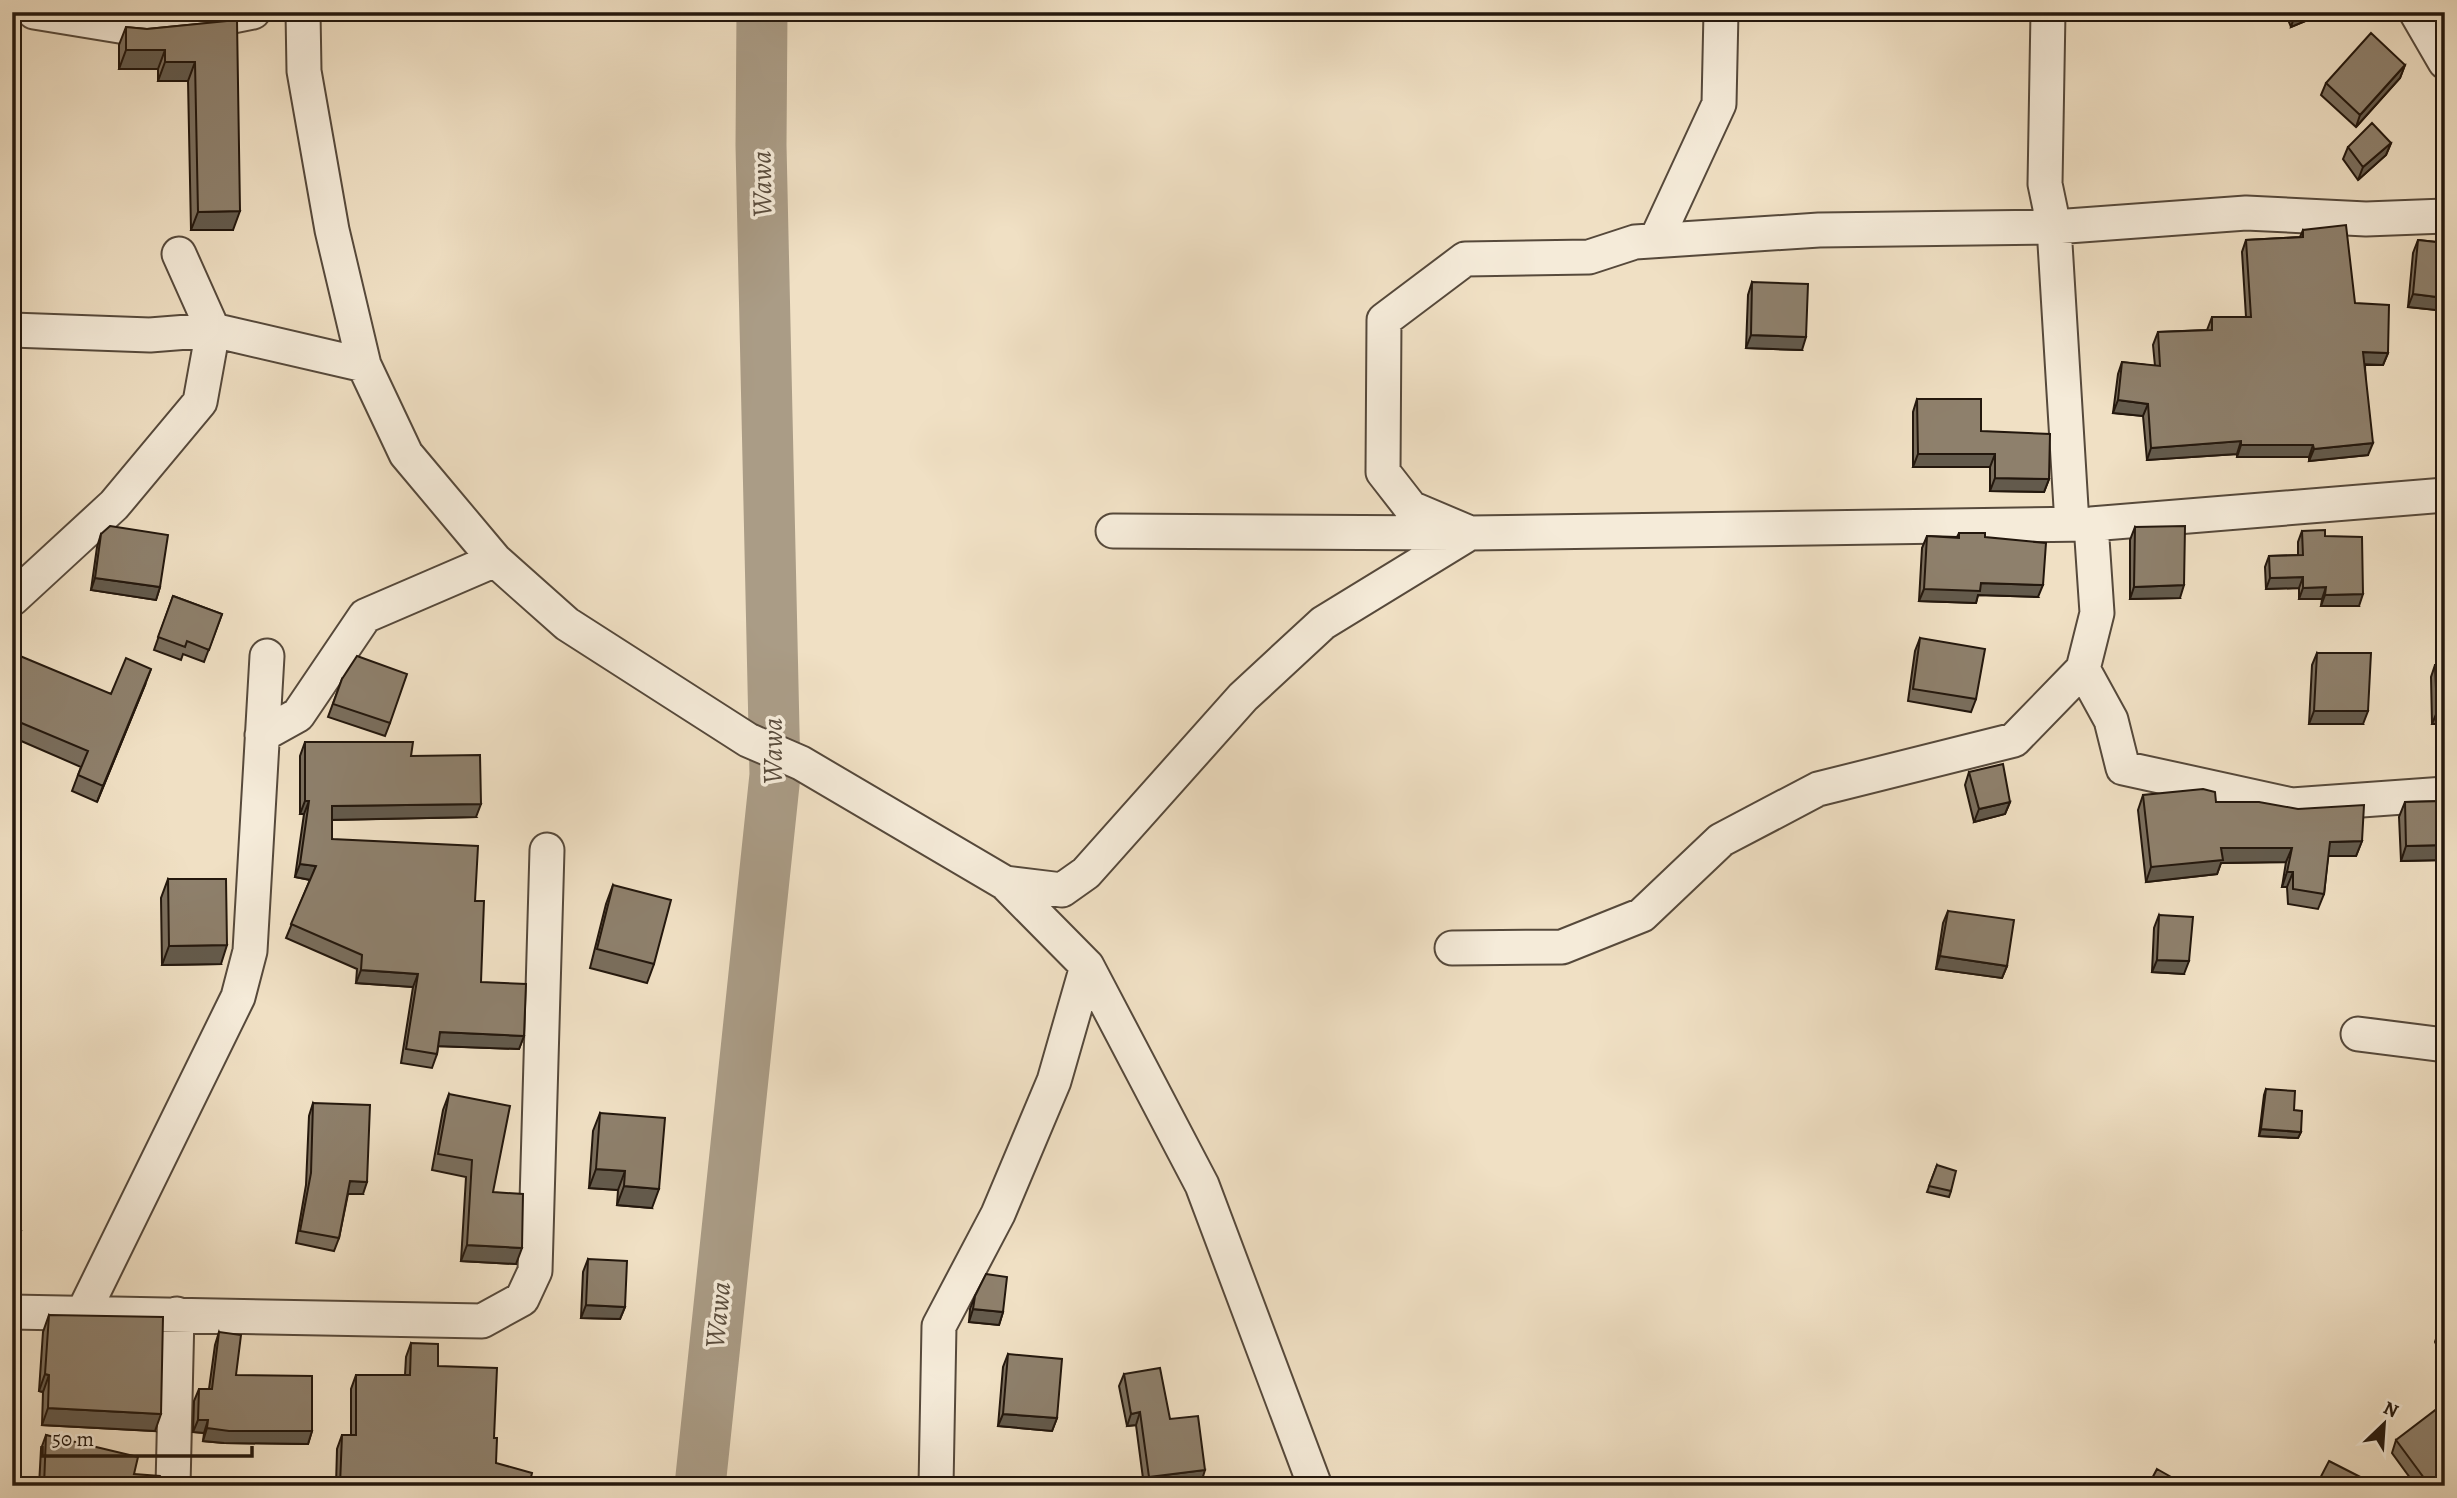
<svg xmlns="http://www.w3.org/2000/svg" width="2457" height="1498" font-family="Alegreya,serif">
	<style>
		.lines { fill: none; stroke-linecap: round; stroke-linejoin: round }
		.river { stroke: #aa9c86; stroke-width: 51 }
		.street-casing { stroke: #56493b; stroke-width: 37 }
		.street { stroke: #f5ebd9; stroke-width: 33 }
		.wall { fill: #7a6e5d; stroke: #23170d; stroke-width: 2 }
		.shaded-wall { fill: #635a4c; stroke: #23170d; stroke-width: 2 }
		.building { fill: #8e806c; stroke: #23170d; stroke-width: 2 }
		.labels { text-anchor: middle; dominant-baseline: central; stroke-width: 7; stroke-linejoin: round; paint-order: stroke }
		.water-label { font-size: 28px; font-style: italic; fill: #594c3d; stroke: #f5ebd9 }
	</style>
	<rect width="100%" height="100%" fill="#f0e0c4"/>
	<filter id="stains"><feTurbulence type="fractalNoise" baseFrequency=".00286" numOctaves="4"/><feColorMatrix values="0 0 0 0 .2 0 0 0 0 .09 0 0 0 0 .02 0 0 0 .5 -.17"/></filter>
	<radialGradient id="worn" r=".72"><stop offset=".6" stop-color="#630" stop-opacity="0"/><stop offset="1" stop-color="#630" stop-opacity=".3"/></radialGradient>
	<g class="lines">
		<path class="river" d="M700 1486 775 775 761 145 762 12"/>
		<g class="street-casing">
			<path id="street" d="M34 12 138 29 193 24 253 12
				M303 12 304 71 332 230 364 365 406 454 495 560 567 624 748 740 801 763 1005 883 1087 966 1202 1185 1315 1486
				M2048 12 2045 184 2054 227 2072 524
				M2416 12 2445 62
				M2445 216 2366 219 2246 213 2054 227 1819 230 1635 242 1589 257 1465 259 1384 320 1383 472 1411 508 1470 533 2091 524 2445 495
				M1656 240 1719 104 1721 12
				M12 330 150 335 213 330 364 365
				M1113 531 1453 533
				M12 599 114 505 200 402 213 330 179 254
				M2083 669 2111 720 2123 768 2292 805 2445 794
				M262 735 298 715 365 616 495 560
				M1005 883 1062 890 1086 873 1243 697 1323 623 1470 533
				M1452 948 1562 947 1642 915 1721 840 1818 789 2014 740 2083 669 2097 613 2091 524
				M2358 1034 2445 1045
				M12 1312 482 1321 522 1299 535 1271 547 850
				M83 1313 238 997 250 951 267 656
				M173 1486 177 1314
				M936 1486 939 1326 998 1214 1054 1081 1087 966"/>
		</g>
		<use href="#street" class="street"/>
	</g>
	<path class="wall" d="M2285 12H2327L2291 27Z
		M237 20 233 230H191L188 81H158V69H119V45L126 27 147 29Z
		M2405 65 2400 78 2356 127 2321 95 2326 83Z
		M2391 143 2386 155 2358 180 2343 159 2348 147Z
		M2303 230 2355 303 2388 353 2383 365H2365L2368 455 2309 461V457H2237V454L2147 460 2143 416 2113 413 2118 374 2122 362 2155 366 2153 345 2158 332 2207 330 2212 317H2246L2242 252 2246 240 2300 237Z
		M2418 240 2445 243V311L2408 307 2413 253Z
		M1752 282 1802 350 1746 348 1748 295Z
		M1917 399 1981 431 2049 479 2044 492 1990 491V467H1913V412Z
		M2135 527 2180 598 2130 599V540Z
		M2302 531 2325 536 2359 606H2321L2322 599H2299V588L2266 589 2265 567 2269 556 2298 555V542Z
		M1959 533 1985 537 2038 597 1978 595 1976 603 1919 601 1922 548 1927 536 1957 537Z
		M101 534 160 587 156 600 91 590 97 547Z
		M2444 579 2445 724H2432L2431 677 2435 665H2443L2440 591Z
		M173 596 222 614 204 662 183 654 181 660 154 650Z
		M1920 638 1976 699 1971 712 1908 701 1915 651Z
		M2317 653 2363 724H2309L2312 665Z
		M12 674 111 694 145 685 97 802 72 791 81 767 12 737Z
		M342 679 390 723 385 736 328 717Z
		M305 742 411 756 476 817 332 820V839L475 901 481 982 524 1036 519 1049 438 1046 437 1054 432 1068 401 1063 413 987 356 983 357 969 286 938 310 880 295 877 304 814H300V756Z
		M1969 772 2010 802 2005 814 1974 822 1965 785Z
		M2143 795 2216 802 2362 841 2356 856H2328L2324 894 2318 909 2288 904 2287 887H2282L2286 862 2221 863 2217 874 2146 882 2138 810Z
		M2445 801V860L2401 861 2399 817 2405 802Z
		M168 879 221 964 162 965 161 898Z
		M613 885 654 964 647 983 590 968 606 904Z
		M2443 900H2445V973H2441L2438 916Z
		M1948 911 2007 966 2002 978 1936 969 1943 923Z
		M2159 915 2184 974 2152 972 2154 928Z
		M2266 1089 2294 1110 2301 1132 2298 1138 2259 1136 2264 1095Z
		M449 1094 493 1192 516 1264 461 1261 466 1177 432 1170 443 1110Z
		M313 1103 363 1194H348L339 1238 334 1251 296 1243 306 1185 309 1116Z
		M600 1113 652 1208 617 1205 618 1190 589 1188 593 1131Z
		M1937 1165 1951 1191 1949 1197 1927 1192Z
		M588 1259 625 1307 620 1319 581 1318 583 1272Z
		M975 1296 1003 1312 999 1325 969 1322 970 1309Z
		M49 1315 155 1431 42 1425 43 1392 39 1391 43 1332Z
		M2445 1327V1363L2435 1342 2439 1330Z
		M219 1332 236 1375 312 1431 308 1444 224 1443 203 1441 204 1433 193 1432 194 1401 199 1389H209L215 1345Z
		M411 1343 438 1366 494 1438 496 1463 529 1486H336L337 1449 342 1435H351V1389L356 1375H405L406 1357Z
		M1008 1354 1057 1418 1052 1431 998 1426 1003 1367Z
		M1124 1374 1170 1419 1201 1483 1177 1486H1144L1136 1425 1127 1426 1119 1386Z
		M46 1435 134 1474 167 1486H39L41 1449Z
		M2396 1440 2445 1486H2416L2392 1453Z"/>
	<path class="shaded-wall" d="M2300 12H2327L2291 27 2295 14Z
		M126 50H165L158 69H119Z
		M165 62H195L188 81H158Z
		M2405 65 2400 78 2356 127 2360 115Z
		M2391 143 2386 155 2358 180 2363 167Z
		M240 211 233 230H191L198 212Z
		M2413 294 2445 298V311L2408 307Z
		M1751 335 1806 337 1802 350 1746 348Z
		M2363 352 2388 353 2383 365 2359 364Z
		M2118 400 2148 404 2143 416 2113 413Z
		M2241 441 2237 454 2147 460 2151 448Z
		M2373 443 2368 455 2309 461 2314 449Z
		M2241 445H2313L2309 457H2237Z
		M1918 454H1995L1990 467H1913Z
		M1995 478 2049 479 2044 492 1990 491Z
		M2303 577 2299 588 2266 589 2270 578Z
		M95 578 160 587 156 600 91 590Z
		M1981 583 2043 585 2038 597 1978 595 1976 603 1919 601 1924 589Z
		M2184 585 2180 598 2130 599 2134 587Z
		M2326 587 2322 599H2299L2303 588Z
		M2363 594 2359 606H2321L2325 595Z
		M151 669 145 685 97 802 103 786Z
		M2314 711H2368L2363 724H2309Z
		M2445 711V724H2432L2437 712Z
		M305 801H309L304 814H300Z
		M2010 802 2005 814 1974 822 1979 809Z
		M481 804 476 817 327 820 332 806Z
		M2362 841 2356 856H2325L2330 842Z
		M2445 845V860L2401 861 2406 846Z
		M2221 848H2292L2286 862 2221 863 2217 874 2146 882 2151 867Z
		M300 864 316 866 311 880 295 877Z
		M2287 872H2293L2287 887H2282Z
		M227 945 221 964 162 965 169 946Z
		M1940 956 2007 966 2002 978 1936 969Z
		M2157 960 2189 961 2184 974 2152 972Z
		M2445 963V973H2441Z
		M361 970 418 974 413 987 356 983Z
		M440 1032 524 1036 519 1049 435 1046Z
		M2261 1129 2301 1132 2298 1138 2259 1136Z
		M596 1169 625 1171 618 1190 589 1188Z
		M350 1181 367 1182 363 1194H345Z
		M624 1186 659 1189 652 1208 617 1205Z
		M12 1231H21L14 1249H12Z
		M467 1245 522 1248 516 1264 461 1261Z
		M586 1305 625 1307 620 1319 581 1318Z
		M973 1309 1003 1312 999 1325 969 1322Z
		M45 1374 49 1375 43 1392 39 1391Z
		M48 1408 161 1414 155 1431 42 1425Z
		M1140 1412 1136 1425 1127 1426 1131 1414Z
		M1003 1414 1057 1418 1052 1431 998 1426Z
		M198 1420H208L204 1433 193 1432Z
		M207 1428 312 1431 308 1444 224 1443 203 1441Z
		M1205 1470 1201 1483 1177 1486H1146L1149 1477Z"/>
	<path class="building" d="M237 20 240 211 198 212 195 62H165V50H126V27L147 29Z
		M2371 33 2405 65 2360 115 2326 83Z
		M2372 123 2391 143 2363 167 2348 147Z
		M2346 225 2355 303 2389 305 2388 353 2363 352 2373 443 2314 449 2313 445H2241V441L2151 448 2148 404 2118 400 2122 362 2160 366 2158 332 2212 330V317H2251L2246 240 2303 237V230Z
		M2418 240 2445 243V298L2413 294Z
		M1752 282 1808 284 1806 337 1751 335Z
		M1917 399H1981V431L2050 434 2049 479 1995 478V454H1918Z
		M110 526 168 535 160 587 95 578 101 534Z
		M2185 526 2184 585 2134 587 2135 527Z
		M2325 530V536L2362 537 2363 594 2325 595 2326 587 2303 588V577L2270 578 2269 556 2303 555 2302 531Z
		M1959 533H1985V537L2046 543 2043 585 1981 583 1980 591 1924 589 1927 536 1959 538Z
		M173 596 222 614 209 650 187 641 185 647 158 637Z
		M1920 638 1985 649 1976 699 1913 689Z
		M2317 653H2371L2368 711H2314Z
		M20 656 111 694 126 658 151 669 103 786 78 775 88 751 12 719V674Z
		M357 656 407 674 390 723 333 704 342 679Z
		M2435 665H2445V711L2437 712Z
		M305 742H413L411 756 480 755 481 804 332 806V839L478 846 475 901H484L481 982 526 984 524 1036 440 1032 437 1054 406 1049 418 974 361 970 362 955 291 924 316 866 300 864 309 801H305Z
		M2003 764 2010 802 1979 809 1969 772Z
		M2203 789 2215 792 2216 802H2259L2298 809 2364 805 2362 841 2330 842 2324 894 2293 889V872H2287L2292 848H2221L2223 860 2151 867 2143 795Z
		M2445 801V845L2406 846 2405 802Z
		M168 879H226L227 945 169 946Z
		M613 885 671 900 654 964 597 949Z
		M2443 900H2445V927Z
		M1948 911 2014 920 2007 966 1940 956Z
		M2159 915 2193 917 2189 961 2157 960Z
		M2266 1089 2295 1091 2294 1110 2302 1111 2301 1132 2261 1129Z
		M449 1094 510 1106 493 1192 523 1194 522 1248 467 1245 472 1160 438 1154Z
		M313 1103 370 1105 367 1182 350 1181 339 1238 300 1231 311 1173Z
		M600 1113 665 1118 659 1189 624 1186 625 1171 596 1169Z
		M1937 1165 1956 1171 1951 1191 1929 1186Z
		M12 1182H19L21 1231H12Z
		M588 1259 627 1261 625 1307 586 1305Z
		M986 1274 1007 1277 1003 1312 973 1309 975 1296Z
		M49 1315 163 1317 161 1414 48 1408 49 1375 45 1374Z
		M2445 1327V1341L2439 1330Z
		M219 1332 241 1335 236 1375 312 1376V1431H229L207 1428 208 1420H198L199 1389H212Z
		M411 1343 438 1344V1366L497 1368 494 1438H497L496 1463 532 1473 529 1486H374L340 1485 342 1435H356V1375H410Z
		M1008 1354 1062 1359 1057 1418 1003 1414Z
		M1160 1368 1170 1419 1198 1416 1205 1470 1149 1477 1140 1412 1131 1414 1124 1374Z
		M2438 1408 2445 1417V1481L2438 1486H2430L2396 1440Z
		M46 1435 138 1457 134 1474 160 1476 167 1486H44Z
		M2329 1461 2378 1486H2316Z
		M2157 1469 2187 1486H2148Z"/>
	<g class="labels">
		<g class="water-label">
			<text transform="translate(762 184) rotate(-91)">Wawa</text>
			<text transform="translate(773 751) rotate(-90)">Wawa</text>
			<text transform="translate(718 1315) rotate(-84)">Wawa</text>
		</g>
	</g>
	<rect width="2457" height="1498" fill="none" stroke="#f0e0c4" stroke-width="42"/>
	<rect x="14" y="14" width="2429" height="1470" fill="none" stroke="#23170d" stroke-width="3.5"/>
	<rect x="21" y="21" width="2415" height="1456" fill="none" stroke="#23170d" stroke-width="2"/>
	<g transform="translate(2384 1424) rotate(25)" stroke="#f5ebd9" stroke-width="5" paint-order="stroke">
	<path d="M0-5L12 26L0 18L-12 26Z" fill="#23170d"/>
	<text y="-10" font-size="19" font-weight="bold" text-anchor="middle" fill="#23170d">N</text>
	</g>
	<path d="M42 1446v10h210v-10" fill="none" stroke="#23170d" stroke-width="3.5"/>
	<text x="52" y="1446" font-size="21" fill="#23170d" stroke="#f5ebd9" stroke-width="5" paint-order="stroke">50 m</text>
	<rect width="100%" height="100%" filter="url(#stains)"/>
	<rect width="100%" height="100%" fill="url(#worn)"/>
</svg>
